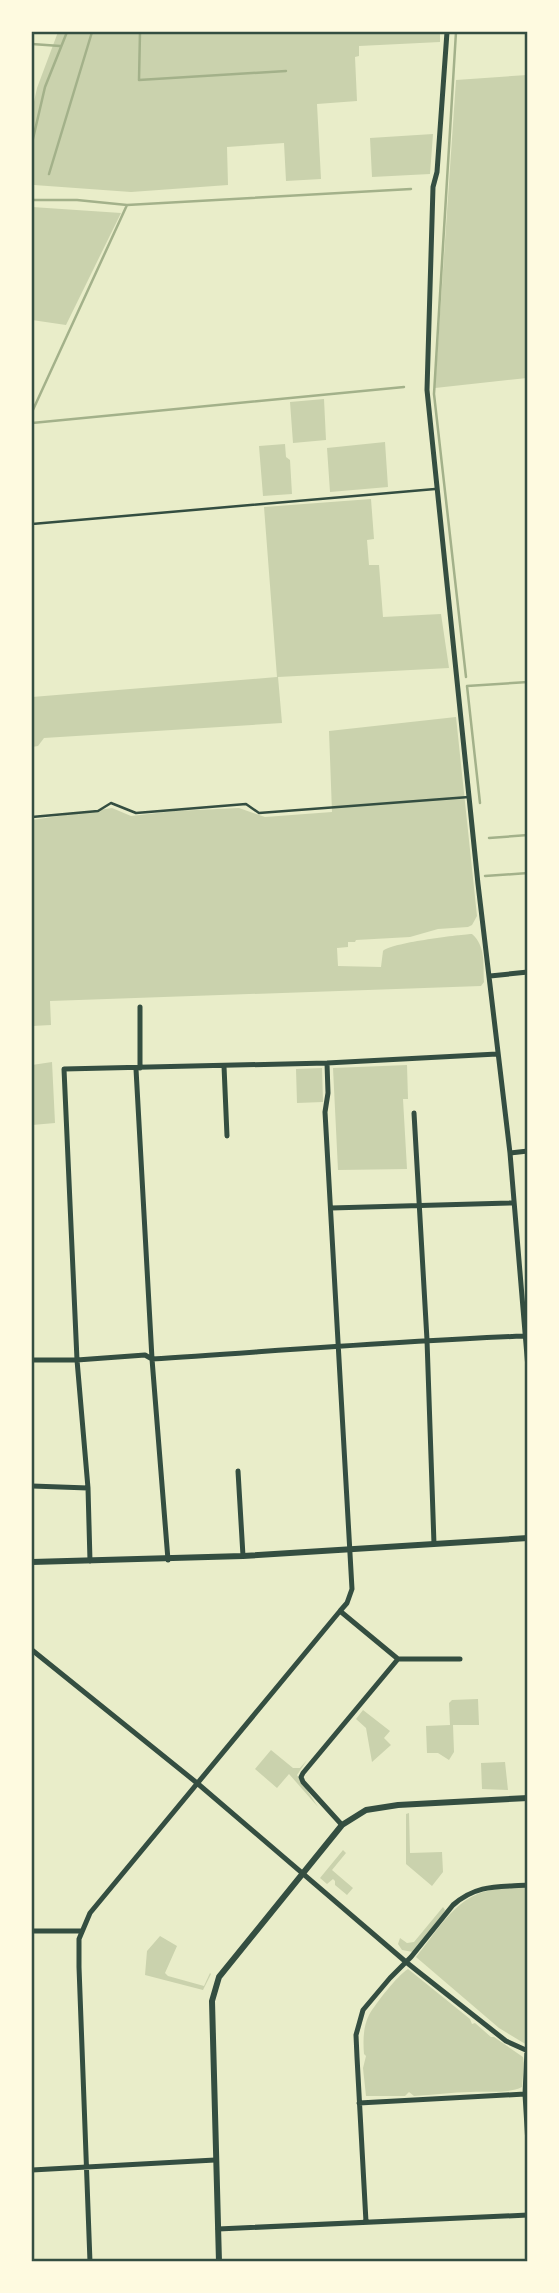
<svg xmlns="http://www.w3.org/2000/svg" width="559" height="2293" font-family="Poppins,sans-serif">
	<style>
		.green { fill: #cad2ad }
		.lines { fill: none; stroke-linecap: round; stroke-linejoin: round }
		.stream { stroke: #a3b18a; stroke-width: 2.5 }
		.service { stroke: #344e41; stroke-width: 2.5 }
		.minor { stroke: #344e41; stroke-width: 5 }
		.tertiary { stroke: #344e41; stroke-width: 6 }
		.neatline { fill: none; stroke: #344e41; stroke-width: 2.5 }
	</style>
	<rect width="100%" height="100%" fill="#e9edc9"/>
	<path class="green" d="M58 32H440V42L359 46V56L355 57 357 101 317 104 321 179 286 181 284 143 227 147 228 185 131 192 34 185 32 183V111L37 88Z
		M527 75V378L435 388 456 80Z
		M433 134 430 174 372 177 370 138Z
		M32 207 121 213 66 325 32 320Z
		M324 399 326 440 293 443 290 402Z
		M385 442 388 487 330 492 327 448Z
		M285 444 286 457 290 460 292 494 263 496 259 446Z
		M371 499 374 539 367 540 369 565H379L383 617 441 614 449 668 278 677 282 723 44 738 38 746 32 747V697L277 677 264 507Z
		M456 717 477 916 472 925 468 927 438 929 410 937 356 940 355 942H348V947L337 948 338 966 381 967 383 951C391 943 456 935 472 934 486 946 483 965 484 982L481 986 50 1001 51 1025 32 1026V820L112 808 131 816 175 811 239 808 265 817 332 812 329 731Z
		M52 1062 55 1123 32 1125V1065Z
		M407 1065 408 1099H403L407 1169 338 1170 333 1068Z
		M322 1068 323 1102 297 1103 296 1069Z
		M478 1699 479 1725H453L454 1752 449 1760 438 1753H427L426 1726 450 1725 449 1703 452 1700Z
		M363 1710 390 1731 384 1738 391 1745 372 1762 366 1728 356 1719Z
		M271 1750 293 1768H300L307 1760 297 1775 318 1807 289 1774 277 1788 255 1769Z
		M505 1762 508 1790 482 1789 481 1763Z
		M409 1813 410 1853 442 1852 443 1872 432 1886 406 1864V1814Z
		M343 1850 346 1853 332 1870 353 1888 347 1895 335 1885V1881L333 1879 327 1884 320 1878Z
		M527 1887V2045L499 2028 416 1957C435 1934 453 1901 483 1892 497 1888 513 1888 527 1887Z
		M443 1907 445 1910 443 1914 413 1952 402 1950 398 1944 400 1938 407 1943 414 1942Z
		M160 1936 177 1946 165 1973 168 1976 204 1986 210 1973 211 1974 203 1990 145 1975 147 1951Z
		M408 1969 470 2019 472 2024 475 2023 491 2037H494L523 2057 524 2063 522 2087C508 2094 487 2091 471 2092 452 2092 433 2095 414 2096L409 2092 405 2096H366L363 2068 366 2056 364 2054C363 2041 363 2027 369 2015 376 2003 397 1976 408 1969Z"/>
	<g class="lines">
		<path class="stream" d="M140 32 139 80 286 71
			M456 32 434 394 466 677
			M32 44 60 46
			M32 143 45 87 67 32
			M49 174 92 32
			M32 200H77L127 205 411 189
			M32 412 127 205
			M32 423 404 387
			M480 803 467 686 528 682
			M489 838 528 835
			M485 876 528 873"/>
		<path class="service" d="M32 524 435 489
			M32 817 98 811 111 803 136 813 246 804 259 813 469 797"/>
		<path class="minor" d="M447 32 437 172 433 187 427 390 478 884 510 1153 528 1368
			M490 976 528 972
			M140 1007V1068
			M224 1066 227 1136
			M136 1069 152 1359 168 1560
			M414 1113 427 1340 434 1544
			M510 1153 528 1151
			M331 1208 512 1203
			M32 1360H77L145 1355 152 1359C276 1351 400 1341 524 1336
			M238 1471 243 1556
			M32 1486 88 1488
			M90 1561 88 1488 77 1360 64 1069 327 1063 497 1054
			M340 1611 398 1659
			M32 1650 197 1783 406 1962 506 2041 528 2051
			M342 1825 303 1782 301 1777 303 1773 398 1659H460
			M32 1931H81
			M527 2051 525 2094 528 2144
			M359 2103 525 2094
			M32 2170 215 2160
			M366 2222 357 2057 356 2035 363 2010 390 1978 411 1957 453 1905C477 1884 498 1887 528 1885
			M218 2229 528 2215
			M90 2262 79 1967V1939L90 1913 340 1611 347 1603 352 1589 325 1112 328 1093 327 1063"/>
		<path class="tertiary" d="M32 1562 243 1556 528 1538
			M219 2262 212 2001 219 1977 342 1825 366 1810 398 1805 528 1798"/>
	</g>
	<rect width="559" height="2293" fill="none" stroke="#fefae0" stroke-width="66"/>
	<rect x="33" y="33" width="493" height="2227" class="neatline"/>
</svg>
